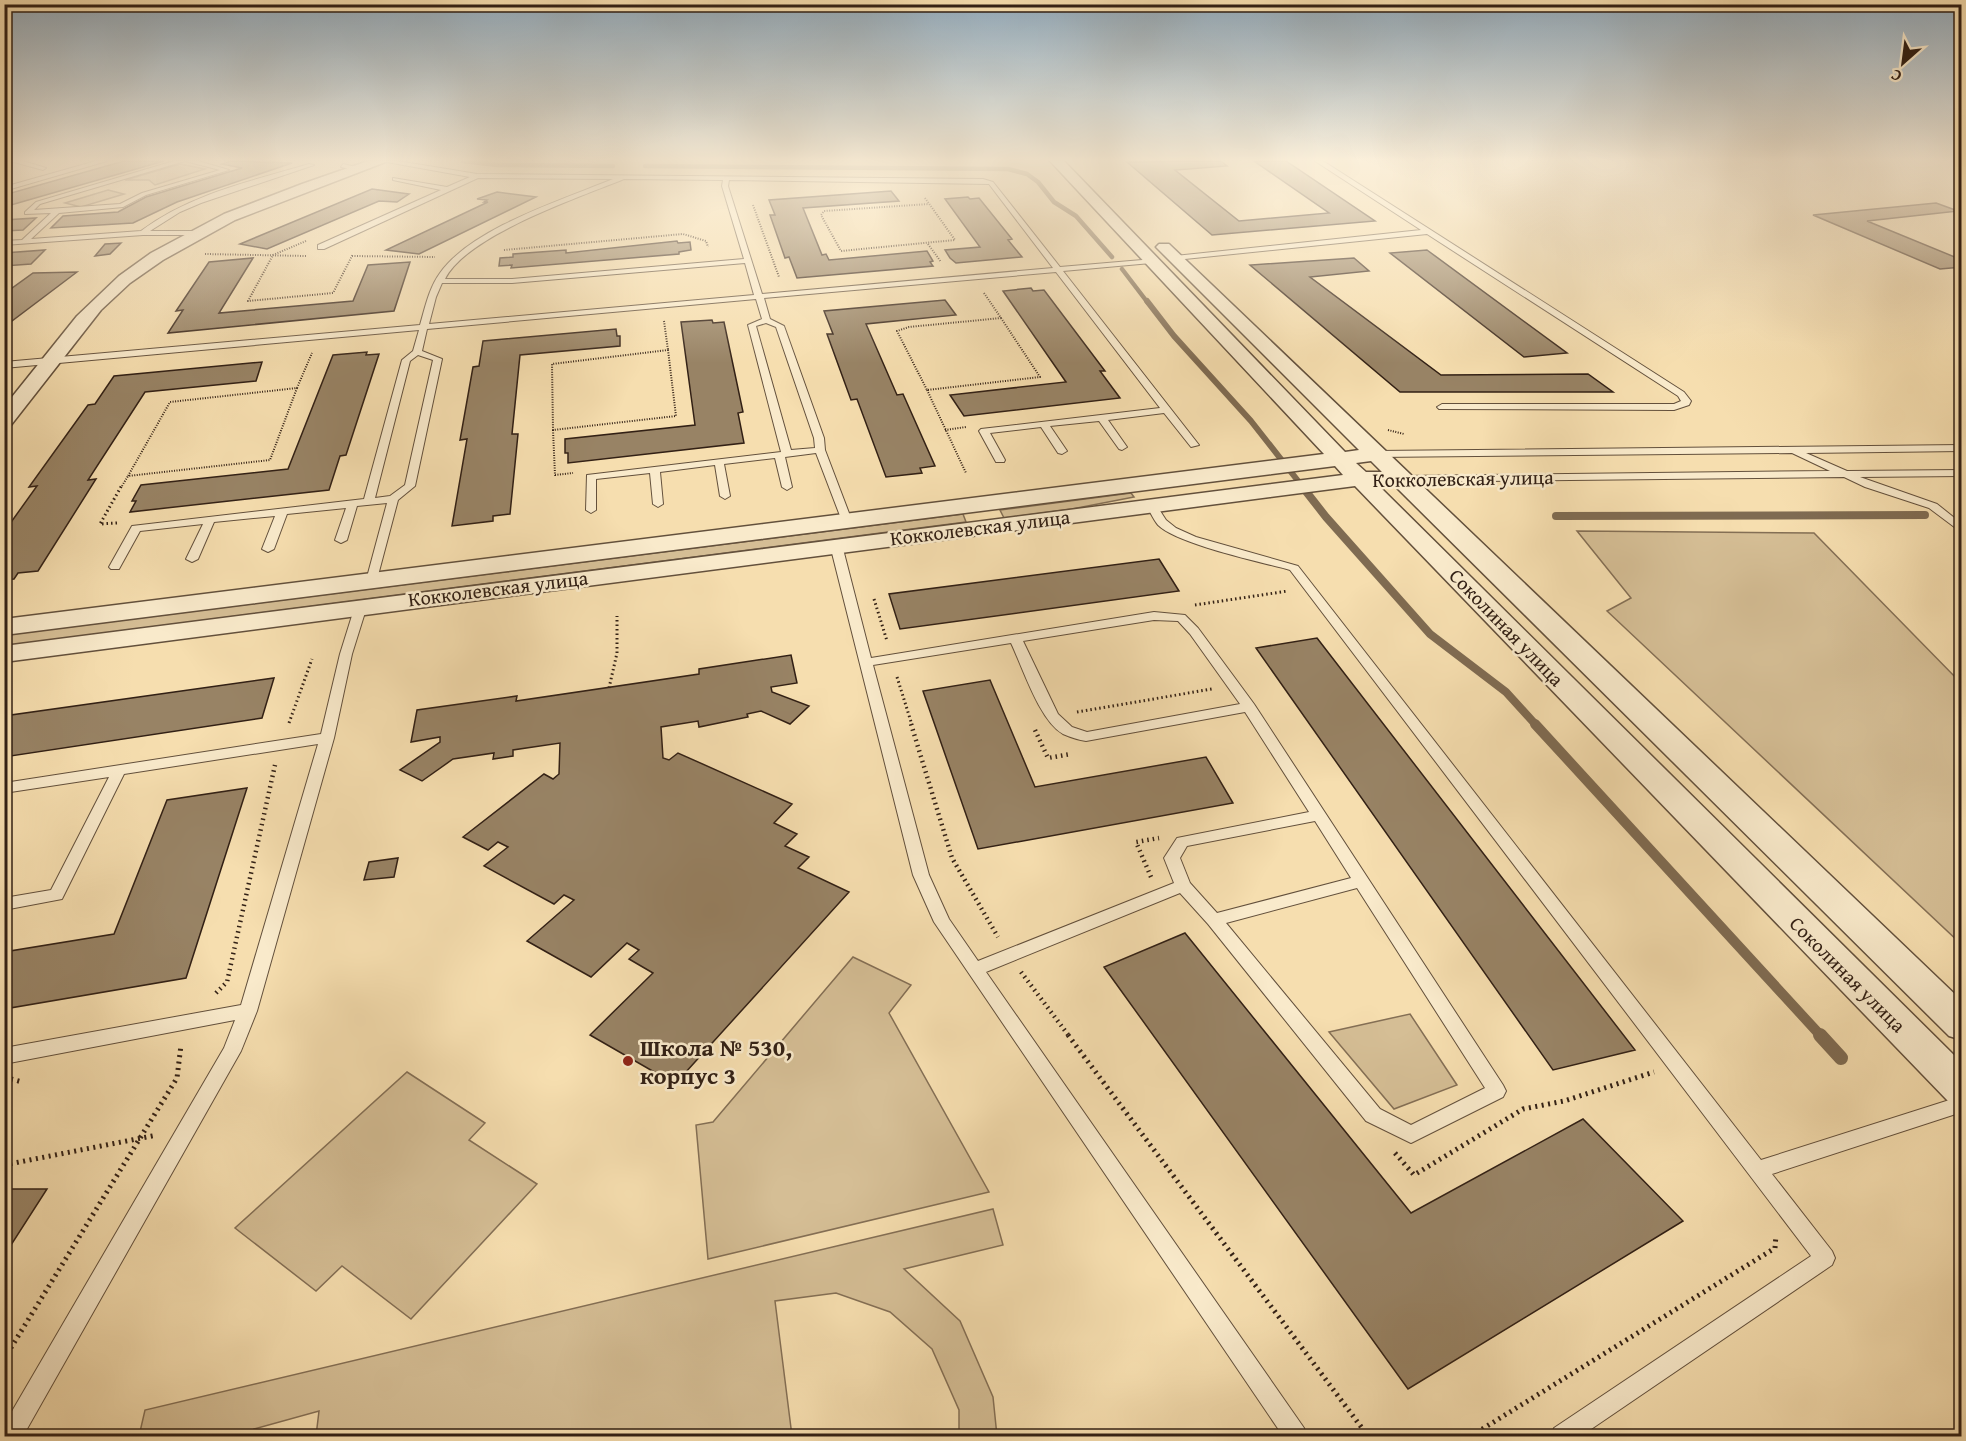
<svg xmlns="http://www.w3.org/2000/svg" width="1966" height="1441" font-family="'Gentium Book Plus',serif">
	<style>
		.green { fill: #d5be95; stroke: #846f55; stroke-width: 1.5 }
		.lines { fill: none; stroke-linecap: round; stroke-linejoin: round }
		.stream-far4 { stroke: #7f6b52; stroke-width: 4.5 }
		.stream-far3 { stroke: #7f6b52; stroke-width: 6 }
		.stream-far2 { stroke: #7f6b52; stroke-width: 8 }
		.stream-far1 { stroke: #7f6b52; stroke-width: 10 }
		.stream { stroke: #7f6b52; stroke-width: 14 }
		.building { fill: #988365; stroke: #322015; stroke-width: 1.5 }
		.service-casing { stroke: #63503c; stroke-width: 2 }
		.minor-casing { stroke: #63503c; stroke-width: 3 }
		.path-far3 { stroke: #322015; stroke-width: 2; stroke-dasharray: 1 1.5; stroke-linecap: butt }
		.path-far2 { stroke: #322015; stroke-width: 3; stroke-dasharray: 1.5 3; stroke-linecap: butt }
		.path-far1 { stroke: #322015; stroke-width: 4.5; stroke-dasharray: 1.5 4; stroke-linecap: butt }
		.path { stroke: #322015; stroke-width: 5; stroke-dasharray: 2 4.5; stroke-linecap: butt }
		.service { fill: #f9eacb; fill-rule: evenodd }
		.minor { fill: #f9eacb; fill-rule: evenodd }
		.poi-dot { fill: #8f2418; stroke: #f9eacb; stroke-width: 2 }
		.labels { text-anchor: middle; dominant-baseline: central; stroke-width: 5; stroke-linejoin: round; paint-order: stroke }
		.street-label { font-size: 20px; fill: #322015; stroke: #f9eacb }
		.near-poi-label { font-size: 24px; font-weight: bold; fill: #322015; stroke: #f9eacb; text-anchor: start }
	</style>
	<rect width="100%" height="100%" fill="#f6deaf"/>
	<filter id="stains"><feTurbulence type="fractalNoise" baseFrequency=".00333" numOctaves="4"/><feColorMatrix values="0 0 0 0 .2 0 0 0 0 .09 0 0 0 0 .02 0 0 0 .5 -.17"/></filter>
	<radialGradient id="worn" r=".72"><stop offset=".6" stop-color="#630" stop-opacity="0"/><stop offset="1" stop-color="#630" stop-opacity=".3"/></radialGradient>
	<path class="green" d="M180 164 205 169 155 185 149 180H125Z
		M108 190 124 194 81 207 65 203Z
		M1131 493 1134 497 1072 509 1004 518 1000 510Z
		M963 514 966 522 5 646V635Z
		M1577 531 1814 533 1961 683V944L1607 611 1631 598Z
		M853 957 911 985 889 1013 989 1192 708 1259 696 1125 713 1122Z
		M1410 1014 1457 1085 1394 1109 1329 1032Z
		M407 1072 485 1123 469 1140 537 1184 411 1319 342 1266 316 1291 235 1228Z
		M993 1209 1003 1245 904 1269 960 1321 993 1397 997 1436H959V1410L932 1349 890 1312 836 1293 775 1301 792 1436H316L319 1411 254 1429 246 1436H139L145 1410Z"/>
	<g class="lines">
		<path class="stream-far4" d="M463 161 498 165 613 166
			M645 166 1008 169 1027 174 1038 182 1054 202 1076 216 1112 257
			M1122 269 1148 303"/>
		<path class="stream-far3" d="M1147 301 1174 336 1251 421 1302 486"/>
		<path class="stream-far2" d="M1301 485 1326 517 1430 634 1506 692 1536 725
			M1556 516 1925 515"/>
		<path class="stream-far1" d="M1535 724 1821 1036"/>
		<path class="stream" d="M1820 1035 1841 1058"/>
	</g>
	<path class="building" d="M124 161H164L4 207V195Z
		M231 161 292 163 177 202 133 223 51 228 63 216 118 212 146 197 242 168 222 164Z
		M1221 161 1227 166 1175 170 1239 221 1329 213 1254 161H1286L1375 221 1212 235 1127 162Z
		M372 189 409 194 397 202 379 201 267 249 240 244Z
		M891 191 899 201 803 208 822 255 826 254 829 260 927 251 933 261 930 262 933 266 797 278 789 257 785 258 770 215H775L769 200Z
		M497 192 536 197 419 254 386 250 488 202H484L487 200 477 199Z
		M968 197 970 199 979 198 1012 239 1008 240 1022 257 956 263 950 258 945 250 980 247 945 199Z
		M1936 203 1958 211 1867 221 1962 260V267L1940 269 1813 215Z
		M36 218 23 230 4 231V220Z
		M677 241 678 243 690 242 691 250 679 252V254L511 268 512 265 499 266 500 258 513 257V254L566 250V253Z
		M121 243 110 254 95 256 105 244Z
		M45 250 31 264 4 266V253Z
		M1427 250 1567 353 1524 357 1390 253Z
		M253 258 219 313 353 301 368 265 410 262 394 311 168 333 183 310 176 311 209 262Z
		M1354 258 1369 271 1310 277 1441 375 1588 374 1613 392H1400L1250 265Z
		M77 272 4 327V294L33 273Z
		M1031 288 1033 291 1044 290 1105 371H1100L1120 398 964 416 950 395 1066 382 1003 291Z
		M945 300 956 315 866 324 897 395 903 394 935 466 920 468 922 473 886 477 857 399 851 400 827 334H833L824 311Z
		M712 320 713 323 724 322 743 412 738 413 744 443 568 463V453H565V439L695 425 681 322Z
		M616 329 617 336H620V346L520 355 512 434H518L510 514 493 516V521L452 526 467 439 460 440 473 367 479 366 483 341Z
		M367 352 366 355 379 354 346 455 340 456 329 490 130 512 136 501H132L141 485 288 469 333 355Z
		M262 362 256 381 145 392 88 480 96 479 38 571 18 573 14 579 4 580V532L37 486 29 487 88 405 95 404 114 376Z
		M1159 559 1179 591 900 629 889 594Z
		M1317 638 1635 1050 1553 1070 1256 648Z
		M791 655 797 683 771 687 772 692 809 706 790 724 761 711 747 714 748 717 699 727 698 721 661 727 663 758 669 760 678 753 792 804 774 823 797 834 785 846 809 857 798 868 849 892 675 1084 590 1035 653 973 629 959 639 950 627 943 591 977 527 941 574 900 564 895 554 904 484 866 508 847 498 842 488 850 463 837 544 774 553 779 559 774 560 743 513 750V756L493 759 494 753 453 759 422 781 400 770 440 742V737L411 742 417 710 517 696 516 701 699 674V669Z
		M274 678 262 718 4 757V716Z
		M990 680 1035 787 1206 757 1233 803 978 849 923 691Z
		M247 788 186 978 4 1009V952L114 934 167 800Z
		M398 858 394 877 364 880 369 862Z
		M1185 933 1411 1213 1583 1119 1683 1221 1408 1389 1104 967Z
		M4 1189H47L4 1256Z"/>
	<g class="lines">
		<g class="service-casing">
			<path id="service" d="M10 161H23L46 168 43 170Z
				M96 161H107L4 191V187Z
				M174 161H185L40 204 34 210 120 204 142 193 220 170 185 161H198L229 170 146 195 123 207 59 213 31 239 141 231C190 194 252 181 309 164L314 165 201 203 180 212 150 231H203V235H143L4 245V241L22 240 51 213 25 214V212L36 202Z
				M381 161H398L477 174 983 179 993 182 1060 267 1154 259 1155 261 1151 263 1063 271 1199 445 1191 447 1164 413 1108 420 1127 447 1122 450 1119 449 1099 421 1050 426 1067 451 1062 454 1058 453 1041 427 990 433 1005 460 1004 462H996L979 431 981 429 1160 408 1056 272 764 298 770 319 784 326 824 438 825 450 852 521 851 523H843L842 521 816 453 785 457 792 487 787 490 782 487 775 458 724 464 730 496 725 499 720 496 715 465 660 472 663 504 658 507 653 504 650 473 596 479V510L591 513 586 510 587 475 781 452 748 325 762 319 756 299 427 329 422 351 442 359 415 486 398 500 376 583 372 584 366 581 387 503 357 506 347 540 341 543 335 540 346 508 287 514 274 549 268 552 262 549 275 516 214 522 198 559 192 562 186 559 203 524 140 531 119 569H111L109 567 132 526 364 499 402 360 413 351 419 330 4 368V362L420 325C425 308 429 288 440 273 472 228 562 200 613 179L478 178 324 249H318V245L441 190 393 180V178L447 187 470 177ZM624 179 723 180 722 186 744 259 512 279H445C467 235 578 198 624 179ZM729 180 989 184 1053 268 762 294 728 186ZM745 263 754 295 429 324 436 297 442 283H512ZM766 323 776 327 814 438 815 448 791 450 756 326ZM418 355 433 360 405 485 390 496 375 498 410 361Z
				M1315 161H1323L1684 392 1691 401 1689 405 1674 410 1439 409 1437 407 1442 404H1674L1681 401 1678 396 1427 234 1175 260 1171 258 1175 256 1421 230Z
				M343 164 361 168 362 169 359 171 341 167Z
				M1962 445V451L1806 453 1847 471 1962 470V476L1860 477 1937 504 1962 524 1961 532 1929 508 1865 487 1844 477 1402 482 1397 479 1402 476 1830 471 1792 453 1377 457 1372 454 1377 451Z
				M1151 502 1155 503 1166 520 1176 528 1196 537 1298 566 1761 1160 1962 1096V1112L1772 1174 1832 1251 1835 1258 1832 1265 1581 1436H1551L1554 1428 1811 1256 1290 570C1261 562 1177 544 1158 525 1153 519 1150 511 1146 505Z
				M836 542 842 545 871 658 1154 612 1185 615 1198 628 1254 704 1503 1085 1506 1091 1503 1097 1411 1143 1366 1121 1208 924 1180 893 986 972 1304 1428 1307 1436H1283L934 922 913 875 830 545ZM1154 620 1178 621 1190 634 1240 704 1087 732 1072 727 1058 714 1023 641ZM1011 643C1023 668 1039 720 1063 734 1070 737 1079 740 1086 741L1245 712 1309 812 1177 838 1164 858 1174 883 978 961 949 919 929 875 873 665ZM1315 821 1351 878 1217 913 1190 883 1180 858 1187 846ZM1357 888 1485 1088 1411 1125 1380 1109 1226 923Z
				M361 602 367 606 352 654 334 738 257 1011 241 1051 23 1436H4V1425L224 1048 235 1020 4 1064V1048L241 1005 318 744 124 774 62 899 4 910V898L51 890 109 777 4 793V783L321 734 340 654 355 606Z"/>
		</g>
		<g class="minor-casing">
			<path id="minor" d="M368 161H388L235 220 163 260 130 283 101 310 11 425 4 427V407L77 316 119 276 151 253 224 214 302 184Z
				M1050 161H1064L1345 452 1359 450 1156 247 1159 244H1169L1962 1001V1040L1949 1036 1395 486H1379L1962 1063V1106L1948 1101 1355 486 4 662V646L1343 475 1335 466 4 635V619L1324 454ZM1371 461 1382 472H1366L1356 463Z"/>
		</g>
		<path class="path-far3" d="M925 198 955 240 841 251 821 215 824 211 929 204
			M753 205 779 277
			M306 241 273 255 248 301 333 293 353 254
			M928 244 941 262
			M504 250 683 234 706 241 708 247
			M205 254 306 256
			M352 256 435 257
			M984 293 1001 318
			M1001 318 1040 377 927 390 897 331 909 327Z
			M664 321 668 350
			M668 350 676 416 553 430 552 364Z
			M297 388 312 353
			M297 388 270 460 128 476 170 402Z
			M927 390 966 473
			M553 430 555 475 573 473
			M945 430 966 427
			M1388 430 1404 434
			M122 486 128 476"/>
		<path class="path-far2" d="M117 523 100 524 122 485
			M874 599 887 641
			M1195 605 1288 591
			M897 677 912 725
			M609 688 617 653V616
			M1077 712 1212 689
			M289 723 312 659"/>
		<path class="path-far1" d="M911 724 952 858 998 937
			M1035 730 1048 758 1071 754
			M1151 877 1136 842 1159 838
			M1021 972 1069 1036
			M216 993 227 982 275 765"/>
		<path class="path" d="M1068 1035 1368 1436
			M11 1079 22 1082
			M1395 1153 1414 1175 1523 1109 1564 1101 1654 1072
			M4 1165 157 1135
			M4 1359 177 1078 181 1045
			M1471 1436 1775 1248 1776 1235"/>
		<use href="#service" class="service"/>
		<use href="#minor" class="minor"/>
	</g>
	<linearGradient id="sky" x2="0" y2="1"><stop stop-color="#93abbc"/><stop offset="0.44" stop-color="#fbf0db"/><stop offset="1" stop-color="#fbf0db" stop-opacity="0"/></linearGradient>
	<rect width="1966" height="363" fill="url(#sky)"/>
	<circle class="poi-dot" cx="628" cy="1061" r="6"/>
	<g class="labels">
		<g class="street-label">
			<text transform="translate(1463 478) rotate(-1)">Кокколевская улица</text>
			<text transform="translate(980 527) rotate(-7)">Кокколевская улица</text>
			<text transform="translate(498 588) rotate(-7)">Кокколевская улица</text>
			<text transform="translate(1507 627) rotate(46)">Соколиная улица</text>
			<text transform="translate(1848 974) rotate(45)">Соколиная улица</text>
		</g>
		<g class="near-poi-label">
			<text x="640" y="1047">Школа № 530,<tspan x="640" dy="28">корпус 3</tspan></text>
		</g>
	</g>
	<rect width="1966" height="1441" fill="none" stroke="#f6deaf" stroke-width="24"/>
	<rect x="6" y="6" width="1954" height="1429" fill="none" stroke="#322015" stroke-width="3"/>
	<rect x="12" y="12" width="1942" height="1417" fill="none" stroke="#322015" stroke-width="1.5"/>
	<g transform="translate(1903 63) rotate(208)" stroke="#f9eacb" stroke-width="4.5" paint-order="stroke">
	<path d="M0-4.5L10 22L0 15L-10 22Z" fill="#322015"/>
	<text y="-9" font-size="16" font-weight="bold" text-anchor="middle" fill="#322015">С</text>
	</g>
	<rect width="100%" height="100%" filter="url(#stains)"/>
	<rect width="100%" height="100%" fill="url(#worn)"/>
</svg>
